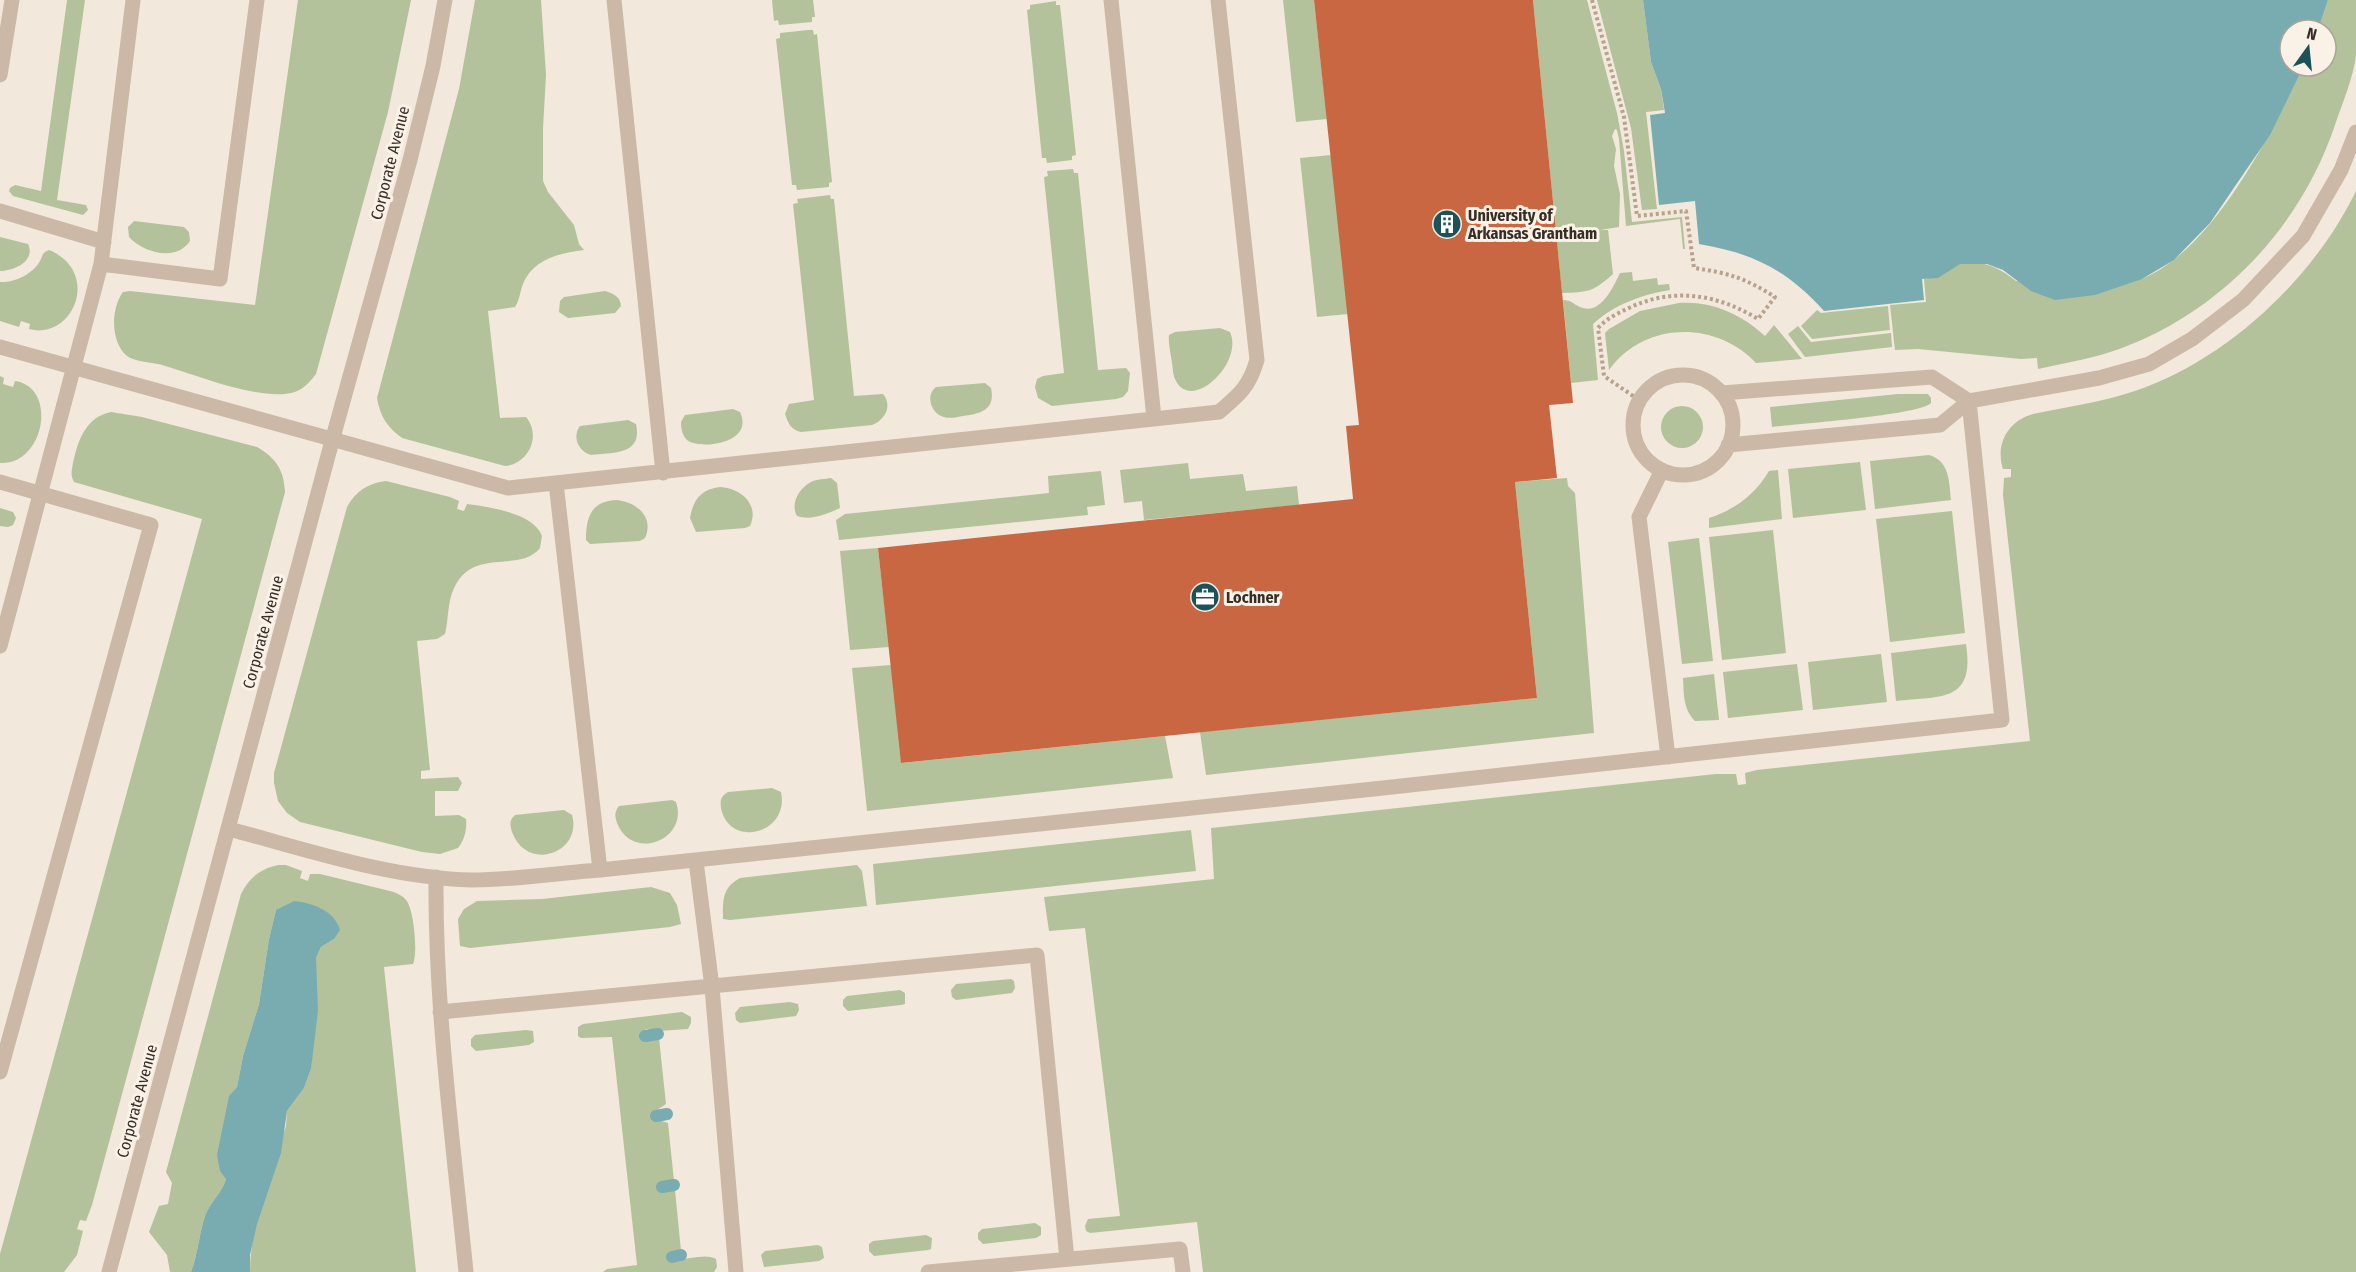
<svg xmlns="http://www.w3.org/2000/svg" width="2356" height="1272" font-family="'Fira Sans Condensed',sans-serif">
	<style>
		.green { fill: #b3c29a }
		.water { fill: #79acb0 }
		.lines { fill: none; stroke-linecap: round; stroke-linejoin: round }
		.stream { stroke: #79acb0; stroke-width: 12 }
		.building { fill: #c96742 }
		.path { stroke: #b7a290; stroke-width: 4; stroke-dasharray: 3 3; stroke-linecap: butt }
		.service { stroke: #cbb8a6; stroke-width: 15 }
		.minor { stroke: #cbb8a6; stroke-width: 15 }
		.labels { text-anchor: middle; dominant-baseline: central; stroke-width: 6; stroke-linejoin: round; paint-order: stroke }
		.street-label { font-size: 16px; fill: #372d27; stroke: #faf2e7 }
		.poi-label { font-size: 16px; font-weight: bold; fill: #372d27; stroke: #faf2e7; text-anchor: start }
	</style>
	<rect width="100%" height="100%" fill="#f2e8db"/>
	<path class="green" d="M67 0H85L57 200 86 205 88 210 83 215 13 196 9 191 10 188 15 185 41 191Z
		M298 0H411L388 112 316 374C310 382 302 391 291 393 256 400 197 375 162 365 152 362 135 362 127 356 110 342 111 308 123 292L130 291 255 305Z
		M475 0H541L546 75 543 128V181L548 192 574 225 579 244 584 250C560 253 533 259 523 284 520 291 520 299 515 307L488 311 500 418 526 417C542 436 528 464 505 466L402 438C387 427 380 416 377 398L459 89Z
		M772 0H813L815 17H812V22L779 25 778 20 774 21Z
		M1283 0H1314L1327 119 1296 122Z
		M1533 0H1587L1617 113 1624 151 1632 222 1682 217 1685 249H1683L1680 219 1626 226 1619 139 1617 130 1615 129 1612 136 1616 149 1614 166 1620 194 1619 227 1600 230H1608L1613 274C1593 292 1588 292 1562 293Z
		M1597 0H1643L1651 62 1661 89 1664 110 1646 112 1657 209 1642 210 1631 128Z
		M2328 0H2356C2356 18 2356 37 2356 55 2354 76 2342 104 2335 125 2301 226 2223 310 2122 348 2095 358 2066 363 2038 369L2037 358 2021 359 1918 349 1895 350 1890 305 1926 302 1924 279C1937 277 1947 267 1959 264 1980 258 2000 268 2016 281 2048 280 2080 280 2112 280 2122 280 2136 282 2144 278 2215 247 2271 133 2304 66H2326V30H2318Z
		M1056 1V5H1060L1076 155 1072 156V160L1047 163 1046 158H1042L1027 10 1030 9V5Z
		M808 30H813L814 35 817 34 832 182 829 183V187L797 190 796 185H792L776 39 780 38V33Z
		M1331 155 1348 314 1317 317 1300 158Z
		M1073 169 1074 173H1078L1098 370 1126 368 1130 373 1128 391 1123 397 1116 399 1052 406 1038 398 1035 387 1037 379 1043 376 1064 373 1044 177 1048 176 1047 171Z
		M2356 191V1272H1203L1197 1222 1090 1233 1086 1231 1085 1226 1088 1219 1120 1216 1085 928 1049 931 1044 897 1214 879 1211 828 1716 774H1736L1738 785 1746 784 1745 773 1757 770 2030 741 2003 495 2004 478 2011 477V469H2003C1995 444 2008 421 2033 414 2066 407 2103 402 2135 391 2227 360 2314 278 2356 191Z
		M830 195 831 199H834L854 396 883 394C893 406 885 420 872 425L801 432C791 430 788 423 785 414L789 404 814 400 793 204 798 203 797 199Z
		M134 221 184 227 189 232 190 241C176 262 144 253 129 237L128 227Z
		M0 237 28 244C36 261 14 271 0 271Z
		M49 250C102 272 73 341 29 329L30 324 21 321 19 327 0 321V282C14 283 33 274 40 261 43 255 42 253 49 250Z
		M1632 272 1633 281 1657 278 1658 285 1669 284 1670 290C1641 295 1615 304 1593 324L1598 380 1571 383 1563 300C1572 300 1573 304 1580 307 1601 316 1613 287 1620 273Z
		M605 291C614 294 620 296 621 306L615 313 568 318 559 312 560 301 564 297Z
		M1679 303C1712 301 1741 314 1765 336L1774 325 1802 359 1756 363C1716 320 1644 321 1609 370L1605 333 1609 329 1640 311Z
		M1888 306 1890 330 1812 339 1801 326 1817 310 1821 313Z
		M1798 326 1811 342 1891 333 1892 347 1805 357 1788 334Z
		M1220 328 1230 332C1244 363 1192 412 1176 381 1173 376 1173 369 1172 363 1171 354 1168 344 1169 335L1175 332Z
		M0 376 4 378 3 384 13 387 15 381C58 387 45 465 0 463Z
		M985 383 991 388C996 410 980 414 963 416 957 417 950 419 944 417 931 414 925 395 936 387Z
		M1898 394H1928L1931 398V403C1921 415 1795 424 1772 427L1770 407Z
		M1661 427a21 21 0 1 1 42 0a21 21 0 1 1-42 0Z
		M733 409 740 412C755 444 699 450 687 440 682 435 681 428 681 422L685 415Z
		M111 412 142 417 257 447C276 458 284 470 285 492L92 1205 86 1221 80 1220 77 1229 83 1231 77 1255 64 1272H0V1254L202 519 74 482C70 475 72 470 73 463 78 440 86 417 111 412Z
		M628 420 636 424C643 456 612 452 591 455 578 451 572 437 580 426Z
		M1929 455C1950 461 1949 482 1951 500L1875 509 1870 461Z
		M1860 462 1866 510 1793 518 1788 469Z
		M1188 463 1190 479 1243 474 1246 491 1297 486 1299 505 1144 520 1142 501 1124 503 1120 470Z
		M1778 470 1782 519 1709 528V518C1734 510 1755 495 1769 471Z
		M1101 471 1105 505 1087 507 1088 515 839 540 836 520 845 514 1049 493 1048 476Z
		M831 478 837 483 840 508C827 514 811 521 797 516 790 504 799 488 811 482 817 479 825 479 831 478Z
		M1567 478 1568 486 1575 493 1594 733 1206 775 1200 732 1537 698 1515 482Z
		M386 481 450 497 459 501 457 509 464 511 467 504C489 507 534 513 542 536L540 548C519 574 474 546 454 588 447 603 449 618 445 634L437 639 417 641 430 770 421 771V779L458 777 462 783 458 791H435V816L459 815 466 819C467 829 465 839 458 848L440 854 422 852 300 822 287 813 278 801 274 783V773L347 507C356 491 368 483 386 481Z
		M720 487C740 488 760 504 750 526L745 528 696 532 690 518C693 500 701 489 720 487Z
		M615 500C635 501 655 516 645 538L640 541 590 544 586 540C586 517 591 502 615 500Z
		M0 508 13 512 16 518 13 525 8 527 0 526Z
		M1952 511 1965 633 1890 642 1876 519Z
		M1773 530 1786 653 1722 660 1709 537Z
		M1699 538 1713 661 1682 664 1668 542Z
		M878 548 889 647 850 650 840 551Z
		M1966 644C1975 703 1941 696 1896 701L1891 653Z
		M1881 654 1887 702 1813 710 1808 662Z
		M1797 664 1803 710 1728 718 1723 672Z
		M891 665 902 763 1165 736 1173 778 867 811 852 668Z
		M1714 674 1719 720 1695 721C1683 709 1684 694 1683 678Z
		M772 788 781 792C790 834 729 849 721 808 720 800 721 796 728 792Z
		M672 800 676 802C689 840 632 862 617 823 615 817 614 812 619 806Z
		M564 810 572 815C583 853 527 873 512 832 510 825 509 820 515 815Z
		M1191 830 1196 871 876 905 873 864Z
		M279 865H286L302 871 300 878 308 881 310 874H320L394 892C398 894 403 896 406 900 414 909 418 954 413 964L384 967 416 1272H250C250 1223 272 1172 286 1126L287 1111 304 1088 311 1069 316 958 321 947 334 939 276 910 269 939 259 1004 243 1056 237 1087 229 1097 226 1179C222 1193 210 1202 205 1216 199 1234 198 1254 191 1272H170L167 1255 149 1232 159 1206 168 1204 172 1183 166 1172 241 894C249 878 261 868 279 865Z
		M857 865 862 871 867 906 730 920 723 919C723 900 722 888 740 878Z
		M651 887 670 893 677 905 681 924 670 927 470 948 460 946 458 919 464 909 477 901 542 899Z
		M1011 979 1014 981 1015 988 1012 993 956 1000 952 997 951 990 956 984Z
		M900 990 905 993V1004L901 1005 848 1011 843 1006V1000L847 996Z
		M790 1002 798 1004 799 1010 796 1016 740 1023 736 1020 735 1013 740 1007Z
		M682 1012 691 1017V1023L688 1029 658 1031 646 1029 641 1033 648 1038H659L666 1104 657 1110 658 1120 668 1123 674 1181 666 1182 662 1187 667 1190H675L681 1251 674 1253 671 1258C686 1262 703 1252 716 1259L717 1267 714 1272H603L607 1269 637 1265 612 1037 581 1038 578 1036V1027L583 1024Z
		M526 1030 533 1031 534 1042 529 1045 476 1051 471 1046V1039L475 1035Z
		M1035 1223 1041 1227V1235L1036 1238 983 1244 978 1239V1233L982 1229Z
		M926 1235 932 1238 931 1249 928 1250 874 1256 869 1251V1244L873 1241Z
		M818 1245 822 1247 824 1258 819 1261 764 1267 761 1255 765 1251Z"/>
	<path class="water" d="M1643 0H2328L2318 30H2290V66H2304L2270 135 2210 223 2174 260 2142 279 2095 295 2055 300 2031 291 2003 270 1987 264H1960L1938 278 1922 279 1924 300 1824 311C1787 270 1753 253 1699 244L1695 201 1659 205 1650 115 1665 113 1661 89 1651 62Z
		M294 901C313 903 335 911 340 930L334 939 321 947 316 958 318 1011 311 1069 304 1088 287 1111 281 1153 257 1224 250 1255V1272H191C198 1254 199 1234 205 1216 210 1202 222 1193 226 1179L220 1171 217 1155 229 1096 237 1087 243 1056 259 1004 269 939 276 910Z"/>
	<g class="lines">
		<path class="stream" d="M645 1036 658 1034
			M656 1116 667 1114
			M662 1187 674 1185
			M672 1257 681 1255"/>
	</g>
	<path class="building" d="M1314 0H1533L1573 403 1549 405 1557 478 1515 482 1537 698 901 763 878 548 1353 499 1346 426 1359 425Z"/>
	<g class="lines">
		<path class="path" d="M1592 0 1624 117 1637 216 1686 211 1694 268C1729 273 1745 278 1775 297L1758 319C1717 294 1673 287 1629 308 1618 313 1606 319 1598 328L1604 376 1639 400"/>
		<path class="service" d="M614 0 663 473
			M1111 0 1154 418
			M0 75 12 0
			M0 211 104 242
			M101 264 220 279 257 0
			M0 347 508 488 1219 412C1240 394 1249 387 1257 360L1218 0
			M1633 425a50 50 0 1 1 100 0a50 50 0 1 1-100 0Z
			M1722 393 1932 377 1969 401 1940 425 1728 445
			M1662 470 1639 517 1668 757
			M0 482 151 525 0 1072
			M0 646 101 264 133 0
			M229 829C308 850 390 878 472 880 514 880 558 873 600 870L556 483
			M696 861 712 987 736 1272
			M600 870 1383 788 2002 720 1969 401 2099 378 2149 364 2192 339 2243 300 2303 236 2341 170 2356 132
			M436 877C435 1009 453 1141 466 1272
			M440 1012 1037 955 1067 1259
			M928 1272 1180 1249 1183 1272"/>
		<path class="minor" d="M109 1272 332 441 410 160 433 66 445 0"/>
	</g>
	<defs>
		<g id="building-disc" transform="scale(1.5)"><circle r="9.5" fill="#1c5359" stroke="#faf2e7"/><path d="M-4-6H4V6H1V3H-1V6H-4ZM-2.5-4.3h1.7v1.8h-1.7ZM.8-4.3h1.7v1.8H.8ZM-2.5-1h1.7V.8h-1.7ZM.8-1h1.7V.8H.8Z" fill="#fff"/></g>
		<g id="office-disc" transform="scale(1.5)"><circle r="9.5" fill="#1c5359" stroke="#faf2e7"/><path d="M-6-3h4V-5.5h4V-3h4V5H-6ZM-1-4.5V-3h2v-1.5ZM-6 0V1H6V0Z" fill="#fff"/></g>
	</defs>
	<g fill-rule="evenodd">
		<use href="#building-disc" x="1447" y="224"/>
		<use href="#office-disc" x="1205" y="597"/>
	</g>
	<g class="labels">
		<g class="street-label">
			<text transform="translate(390 163) rotate(-76)">Corporate Avenue</text>
			<text transform="translate(263 632) rotate(-75)">Corporate Avenue</text>
			<text transform="translate(137 1101) rotate(-75)">Corporate Avenue</text>
		</g>
		<g class="poi-label">
			<text x="1468" y="215">University of<tspan x="1468" dy="18">Arkansas Grantham</tspan></text>
			<text x="1226" y="597">Lochner</text>
		</g>
	</g>
	<g transform="translate(2308 48) rotate(15)"><circle r="28" fill="#faf2e7" stroke="#aca39a" stroke-width="1.5"/>
	<path d="M0-4.5L10 22L0 15L-10 22Z" fill="#1c5359"/>
	<text y="-9" font-size="16" font-weight="bold" text-anchor="middle" fill="#372d27">N</text>
	</g>
</svg>
